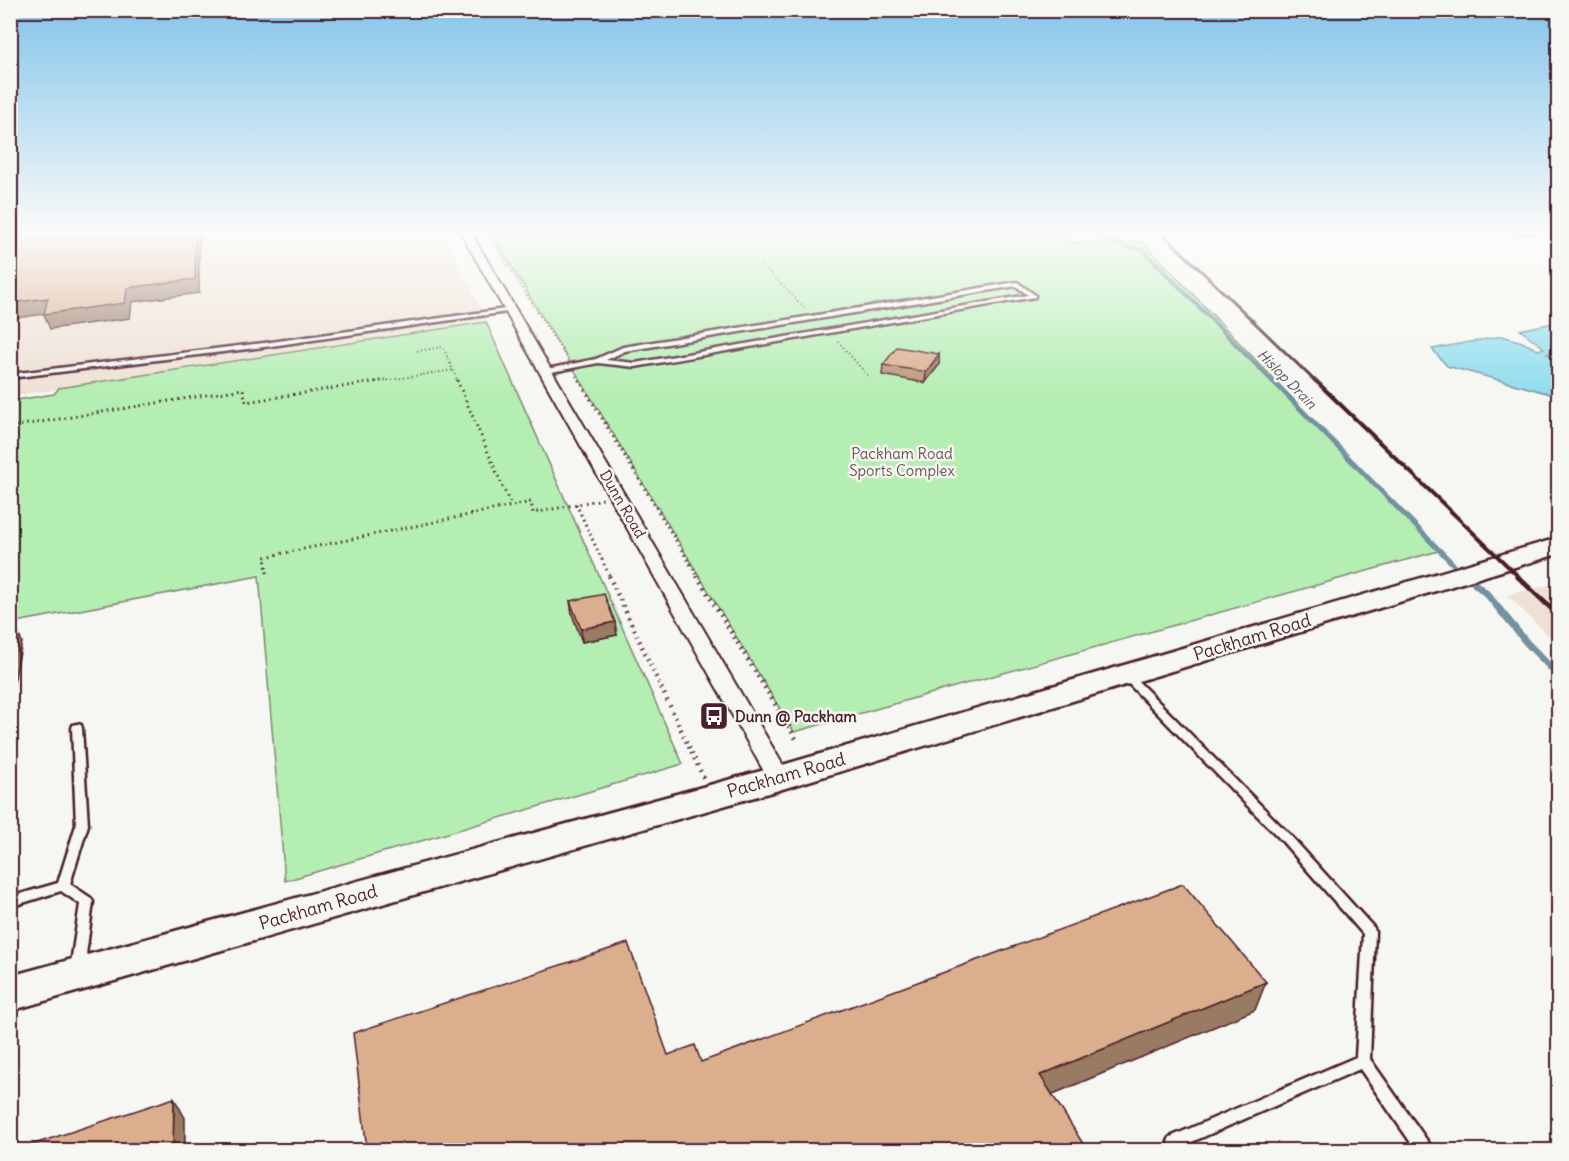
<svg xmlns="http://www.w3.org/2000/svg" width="1569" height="1161" font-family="Delius,sans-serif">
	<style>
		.built { fill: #eee0d4 }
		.green { fill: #b4eeb3; stroke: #7f866f; stroke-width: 1.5 }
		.water { fill: #8fdded; stroke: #73919f; stroke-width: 1.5 }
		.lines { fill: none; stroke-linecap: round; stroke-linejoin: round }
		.stream-far2 { stroke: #73919f; stroke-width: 4 }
		.stream-far1 { stroke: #73919f; stroke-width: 5 }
		.stream { stroke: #73919f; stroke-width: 7 }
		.lane-casing { stroke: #4a1f2b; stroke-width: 5 }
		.street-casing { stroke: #4a1f2b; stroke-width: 4 }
		.secondary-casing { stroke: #4a1f2b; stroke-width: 5 }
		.path-far2 { stroke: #4a1f2b; stroke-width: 2; stroke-dasharray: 1 3; stroke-linecap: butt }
		.path-far1 { stroke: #4a1f2b; stroke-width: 3; stroke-dasharray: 1.5 4; stroke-linecap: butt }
		.path { stroke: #4a1f2b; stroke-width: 4.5; stroke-dasharray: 1.5 5; stroke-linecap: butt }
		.lane { fill: #f6f6f2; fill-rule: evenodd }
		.street { fill: #f6f6f2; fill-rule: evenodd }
		.secondary { fill: #f6f6f2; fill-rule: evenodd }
		.rail-far2 { stroke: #4a1f2b; stroke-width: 3 }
		.rail-far1 { stroke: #4a1f2b; stroke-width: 4 }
		.rail { stroke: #4a1f2b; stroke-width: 5 }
		.wall { fill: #bc9679; stroke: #4a1f2b; stroke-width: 1.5 }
		.shaded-wall { fill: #997a63; stroke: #4a1f2b; stroke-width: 1.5 }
		.building { fill: #dbae8d; stroke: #4a1f2b; stroke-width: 1.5 }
		.labels { text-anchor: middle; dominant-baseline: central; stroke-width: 5; stroke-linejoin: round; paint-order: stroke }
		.far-water-label { font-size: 14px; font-style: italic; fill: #5b4e5c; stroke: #f6f6f2 }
		.park-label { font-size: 15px; fill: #64534d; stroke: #f6f6f2 }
		.street-label { font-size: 15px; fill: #4a1f2b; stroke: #f6f6f2 }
		.poi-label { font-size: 15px; font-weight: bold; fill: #4a1f2b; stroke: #f6f6f2; text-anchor: start }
		.near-street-label { font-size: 18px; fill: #4a1f2b; stroke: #f6f6f2 }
	</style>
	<rect width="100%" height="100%" fill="#f6f6f2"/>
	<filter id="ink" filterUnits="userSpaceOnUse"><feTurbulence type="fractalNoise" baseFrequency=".0167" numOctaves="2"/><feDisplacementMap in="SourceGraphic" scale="12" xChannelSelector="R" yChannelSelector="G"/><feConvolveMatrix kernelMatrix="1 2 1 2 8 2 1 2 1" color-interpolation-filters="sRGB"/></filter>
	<g filter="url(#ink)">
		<path class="built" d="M11 231H442L488 322 11 396Z
			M1558 583V645L1507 595Z"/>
		<path class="green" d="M490 231H1066L1067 243 1143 242 1438 551 794 732Z
			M486 322 683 764 285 881 259 576 11 623V401L54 394 59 388Z"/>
		<path class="water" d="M1558 322V354L1551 352 1547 354 1558 359V396L1447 366 1432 349 1502 336 1522 342 1538 350 1544 348 1520 330Z"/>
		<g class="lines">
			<path class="stream-far2" d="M1092 231 1109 243 1143 250 1273 382"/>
			<path class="stream-far1" d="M1272 380 1453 564"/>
			<path class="stream" d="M1475 584 1487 594 1526 642 1558 675"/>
			<g class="lane-casing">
				<path id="lane" d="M1511 231H1535C1529 234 1517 234 1511 231Z
					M1017 282 1035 295V297L635 367 598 363 547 373 544 371 547 369 596 359 623 347ZM1016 286 1028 295 635 363 606 360 625 351Z
					M512 308 515 310 514 311 264 347 10 378V374L264 343Z
					M1125 671 1129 672 1290 835 1374 928 1375 932 1370 1059 1430 1145 1432 1150H1416L1360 1069 1187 1144 1189 1150H1173L1168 1142 1170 1137 1356 1057 1363 934 1282 841 1121 676 1120 674 1121 672Z
					M77 724 81 725 82 728 88 825 70 884 91 898 93 902 84 970 82 974 77 976 72 974 70 970 80 904 61 891 10 907V897L58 883 76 825 72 728 73 725Z"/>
			</g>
			<g class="street-casing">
				<path id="street" d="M460 231H470L787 772 790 778 787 784 779 786 771 784Z"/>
			</g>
			<g class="secondary-casing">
				<path id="secondary" d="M1558 538V554L779 790 10 1011V976L779 766Z"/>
			</g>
			<path class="path-far2" d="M486 231 565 356
				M761 264 805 308
				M838 341 868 376
				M417 351 443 347 458 382
				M576 376 580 382
				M376 382 453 370"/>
			<path class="path-far1" d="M457 380 511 506
				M579 380 698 577
				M10 427 243 389 246 402 386 380
				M576 504 610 577
				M267 573 265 557 531 502 533 513 603 499"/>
			<path class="path" d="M609 576 704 779
				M697 576 798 742"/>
			<use href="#lane" class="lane"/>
			<use href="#street" class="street"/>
			<use href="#secondary" class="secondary"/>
			<path class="rail-far2" d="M1160 231 1316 382"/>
			<path class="rail-far1" d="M1315 380 1519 577"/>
			<path class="rail" d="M1517 576 1558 615"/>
		</g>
		<path class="wall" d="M939 354V365L925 383 882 375 883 365Z
			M570 601 617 635 582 642 572 614Z"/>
		<path class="shaded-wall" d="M195 231H199V293L132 302 130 318 50 329 44 314 10 319V303L127 288Z
			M939 354V365L925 383 926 372Z
			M13 622 22 642 10 703V634Z
			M615 622 617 635 582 642 581 629Z
			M1266 982 1255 1010 1034 1102 1040 1075Z
			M174 1098 185 1118V1150H173Z"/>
		<path class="building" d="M10 231H195V279L127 288 125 303 44 314 48 298 10 303Z
			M897 347 939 354 926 372 883 365Z
			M604 594 615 622 581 629 570 601Z
			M13 622 10 634V623Z
			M1183 884 1266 982 1040 1075 1087 1150H367L353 1033 628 943 668 1055 695 1045 701 1062Z
			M174 1098 173 1150H16Z"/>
	</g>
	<linearGradient id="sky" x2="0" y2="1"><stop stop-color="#84c4ea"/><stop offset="0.59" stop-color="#fbfbf9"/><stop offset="1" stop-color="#fbfbf9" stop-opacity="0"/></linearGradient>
	<rect width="1569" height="394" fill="url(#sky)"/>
	<defs>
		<g id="bus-square" transform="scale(1.5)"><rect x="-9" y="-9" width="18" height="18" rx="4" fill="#4a1f2b" stroke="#f6f6f2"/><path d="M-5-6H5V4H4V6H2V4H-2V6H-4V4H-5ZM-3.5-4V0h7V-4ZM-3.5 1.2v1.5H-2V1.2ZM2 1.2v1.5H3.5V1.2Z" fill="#fff"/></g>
	</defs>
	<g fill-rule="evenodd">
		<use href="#bus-square" x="714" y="716"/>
	</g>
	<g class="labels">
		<g class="far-water-label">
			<text transform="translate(1287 379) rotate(45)">Hislop Drain</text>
		</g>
		<g class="park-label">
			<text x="902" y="453">Packham Road<tspan x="902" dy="17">Sports Complex</tspan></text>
		</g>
		<g class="street-label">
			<text transform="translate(623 504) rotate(60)">Dunn Road</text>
		</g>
		<g class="poi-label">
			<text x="735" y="716">Dunn @ Packham</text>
		</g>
		<g class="near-street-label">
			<text transform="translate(1252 637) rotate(-17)">Packham Road</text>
			<text transform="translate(786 775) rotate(-16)">Packham Road</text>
			<text transform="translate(318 907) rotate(-16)">Packham Road</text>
		</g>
	</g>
	<rect width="1569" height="1161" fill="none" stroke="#f6f6f2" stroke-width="36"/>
	<rect x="18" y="18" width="1533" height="1125" fill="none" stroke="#4a1f2b" stroke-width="2" filter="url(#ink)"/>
</svg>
